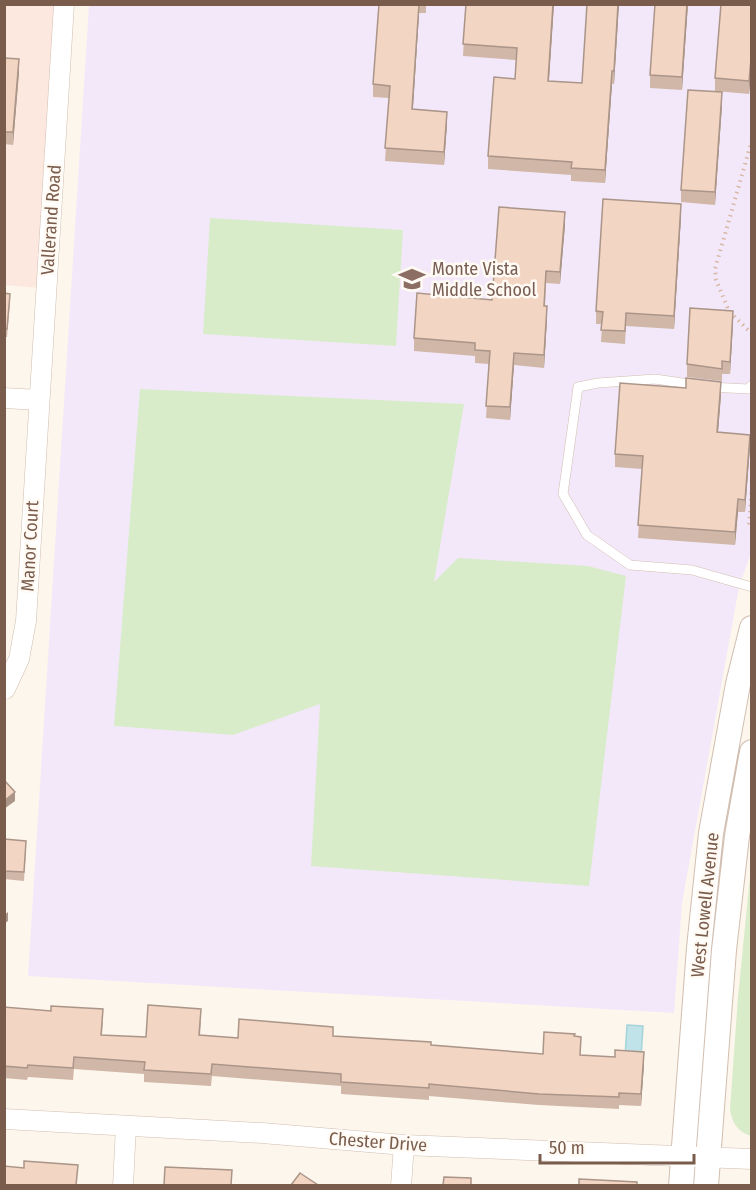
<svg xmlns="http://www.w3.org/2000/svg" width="756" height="1190" font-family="'Fira Sans Condensed',sans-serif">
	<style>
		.commercial { fill: #fde8e0 }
		.education { fill: #f3e8fa }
		.green { fill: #d8ecc9 }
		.water { fill: #bfe3e8; stroke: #a5d3da; stroke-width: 1.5 }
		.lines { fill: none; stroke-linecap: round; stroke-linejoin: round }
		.service-casing { stroke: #d1beb0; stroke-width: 10 }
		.minor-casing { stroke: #d1beb0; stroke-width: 21 }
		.tertiary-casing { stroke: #d1beb0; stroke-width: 26 }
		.path { stroke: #d9b8a5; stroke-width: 4; stroke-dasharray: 1.5 4.5; stroke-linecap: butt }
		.service { stroke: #fff; stroke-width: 9 }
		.minor { stroke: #fff; stroke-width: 20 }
		.tertiary { stroke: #fff; stroke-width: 24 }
		.wall { fill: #d1b7a8 }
		.shaded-wall { fill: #aa9588 }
		.building { fill: #f3d5c3; stroke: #aa9588; stroke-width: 1.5 }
		.labels { text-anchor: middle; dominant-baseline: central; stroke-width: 5; stroke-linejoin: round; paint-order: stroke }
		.street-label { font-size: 18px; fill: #7a5c4d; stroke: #fffaf3 }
		.education-label { font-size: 18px; fill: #785e54; stroke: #fffaf3; text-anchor: start }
	</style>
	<rect width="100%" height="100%" fill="#fdf6ec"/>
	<path class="commercial" d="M4 5H57L39 288 5 285Z"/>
	<path class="education" d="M89 5H751V553L739 587 682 903 674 1013 28 976Z"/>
	<path class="green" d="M210 218 403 230 396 346 203 334Z
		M140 389 464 404 434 582 458 558 588 566 626 576 589 886 311 866 320 704 233 735 114 726Z
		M751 866 752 1136H751C738 1132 732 1123 730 1109L738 997Z"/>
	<path class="water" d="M627 1025 643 1026 641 1058 625 1057Z"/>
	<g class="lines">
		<g class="service-casing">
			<path id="service" d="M696 385 655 379 598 383 578 387 563 494 587 535 630 565 692 570 752 587
				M710 387 748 389 752 385"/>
		</g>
		<g class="minor-casing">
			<path id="minor" d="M4 398 39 400
				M5 689 19 659 26 621 64 4
				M4 1119 262 1133 404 1145 752 1159
				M123 1186 126 1126
				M401 1186 404 1145"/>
		</g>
		<g class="tertiary-casing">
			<path id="tertiary" d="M681 1186 699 948 711 833 738 684 752 628
				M706 1186 724 950 737 836 752 752"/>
		</g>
		<path class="path" d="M752 140 715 269 716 280 729 311 752 334
			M752 487 749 525 752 526"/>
		<use href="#service" class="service"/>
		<use href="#minor" class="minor"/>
		<use href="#tertiary" class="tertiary"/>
	</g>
	<path class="wall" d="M379 4H426V13H419L413 109 447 124 444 165 385 161 389 98 373 97V84Z
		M466 4H554L549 81 582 83 619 4 614 84H612L605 183 571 181V175L488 169V156L515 79 516 60 463 56Z
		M688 4 682 90 650 88V75Z
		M752 4V61L749 94 715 91V78Z
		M4 58 19 72 13 145 4 144Z
		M722 105 715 205 681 202V190Z
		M681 217 674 329 626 326 625 344 601 342 602 324H596V311Z
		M565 225 560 284 546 283 545 306 547 319 544 368 514 365 510 420 486 418 489 364 475 363V356L414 351V338L492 300Z
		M4 293 10 302 7 337H4Z
		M733 323 730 374H722V381L687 377V364Z
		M721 395 718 432 750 447 745 512H738L735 545 638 538 642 469 615 467V454Z
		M4 839 26 849 24 881 4 879Z
		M4 1007 103 1021 102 1035 146 1037 201 1021 200 1036 238 1038 333 1036 431 1045 543 1054 574 1036 581 1055 644 1064 641 1106 619 1105V1109L539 1105 429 1096V1100L341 1094V1086L212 1076 211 1086 144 1082V1074L74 1069 73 1080 28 1077 27 1080 4 1078Z"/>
	<path class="shaded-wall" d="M419 4V13L412 122V109Z
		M553 4H554L548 94V81Z
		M618 4H619L614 84V71Z
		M687 4H688L682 90V77Z
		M752 48V61L749 94V81Z
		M19 59V72L13 145V132Z
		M612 71V84L605 183V170Z
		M722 92V105L715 205V192Z
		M447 112V124L444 165V152Z
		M681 204V217L674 329V316Z
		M565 212V225L560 284V272Z
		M547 306V319L544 368V355Z
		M733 311V323L730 374V362Z
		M514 353V365L510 420V407Z
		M721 382V395L717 445V432Z
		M750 435V447L745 512V500Z
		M738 499V512L735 545V532Z
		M15 792V801L4 809V801Z
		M8 912V921L4 924V915Z
		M644 1052V1064L641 1106V1094Z"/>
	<path class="building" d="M379 4H419L412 109 447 112 444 152 385 148 390 86 373 84Z
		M466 4H553L548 81 582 83 587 4H618L614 71H612L605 170 571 168 572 162 488 156 494 77 515 79 517 48 463 44Z
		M655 4H687L682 77 650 75Z
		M721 4H752V48L749 81 715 78Z
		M4 58 19 59 13 132H4Z
		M688 90 722 92 715 192 681 190Z
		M603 199 681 204 674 316 626 313 625 331 601 330 603 312 596 311Z
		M499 207 565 212 560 272 546 271 544 306H547L544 355 514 353 510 407 486 406 490 351 475 350V343L414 338 417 293 492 300Z
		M4 293 10 294 7 329H4Z
		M690 308 733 311 730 362 722 361V369L687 364Z
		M686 378 721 382 717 432 750 435 745 500 738 499 735 532 638 525 643 456 615 454 620 383 686 388Z
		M4 780 15 792 4 801Z
		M4 839 26 841 24 872 4 871Z
		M148 1005 201 1009 199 1035 238 1038 239 1019 333 1027V1036L431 1042V1045L543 1054 544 1032 575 1034 574 1036 581 1037 580 1055 615 1057V1050L644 1052 641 1094 619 1093V1097L539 1094 429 1084V1088L341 1082V1074L212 1064 211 1074 144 1070 145 1062 74 1057 73 1068 28 1065 27 1068 4 1066V1007L51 1011V1006L103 1009 101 1035 146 1037Z
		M24 1161 78 1165 76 1185H4V1166L24 1168Z
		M165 1167 232 1170 231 1185H164Z
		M300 1173 318 1185H291Z
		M444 1177 471 1178V1185H443Z
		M579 1179 637 1182V1185H579Z"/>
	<defs>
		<g id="school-bare" transform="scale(2.07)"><path d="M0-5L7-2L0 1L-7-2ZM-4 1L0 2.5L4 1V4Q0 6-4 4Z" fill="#8d6e63" stroke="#fffaf3" stroke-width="2.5" paint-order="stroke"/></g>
	</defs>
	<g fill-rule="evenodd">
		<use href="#school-bare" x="412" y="279"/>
	</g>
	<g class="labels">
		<g class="street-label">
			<text transform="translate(51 220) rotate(-86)">Vallerand Road</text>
			<text transform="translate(30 546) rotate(-87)">Manor Court</text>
			<text transform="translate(705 905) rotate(-84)">West Lowell Avenue</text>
			<text transform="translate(378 1142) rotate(4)">Chester Drive</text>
		</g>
		<g class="education-label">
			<text x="432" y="269">Monte Vista<tspan x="432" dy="21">Middle School</tspan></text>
		</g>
	</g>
	<rect width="756" height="1190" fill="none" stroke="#7a5c4d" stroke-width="12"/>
	<path d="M540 1154v9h154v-9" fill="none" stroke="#7a5c4d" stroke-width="3"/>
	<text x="549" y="1154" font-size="18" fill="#7a5c4d" stroke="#fffaf3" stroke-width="4.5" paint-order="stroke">50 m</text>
</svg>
